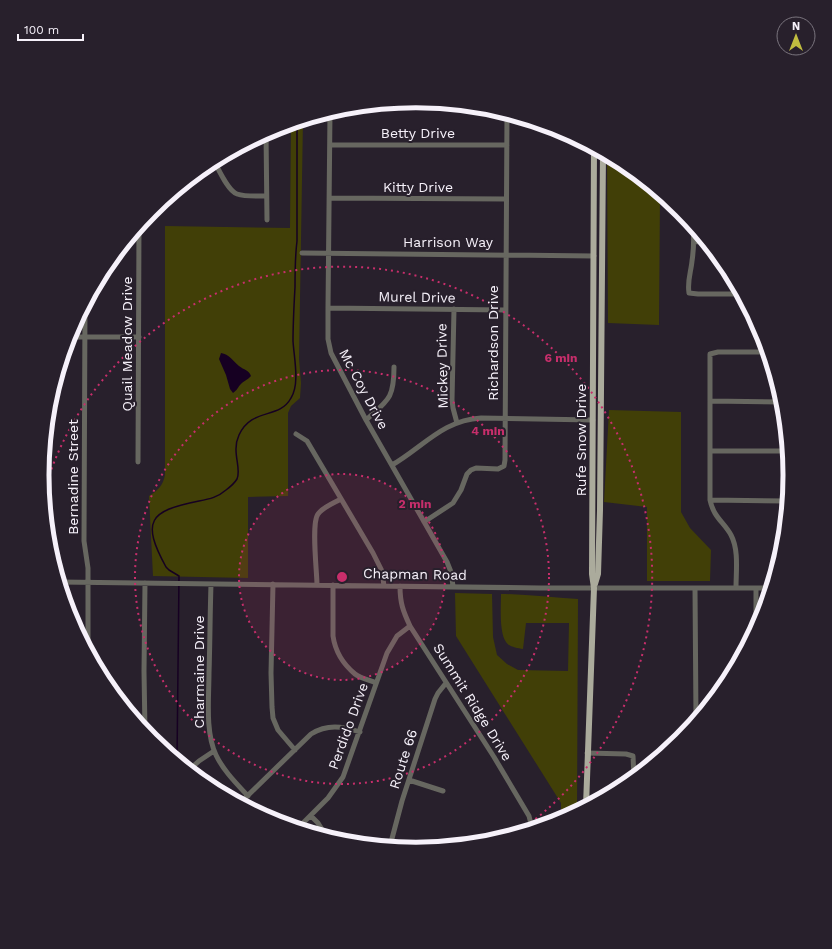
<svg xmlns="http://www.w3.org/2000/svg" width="832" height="949" font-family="'Work Sans',sans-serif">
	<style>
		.green { fill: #413f07 }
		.water { fill: #160022 }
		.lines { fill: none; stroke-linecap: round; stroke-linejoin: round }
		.stream { stroke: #160022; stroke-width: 1.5 }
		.minor { stroke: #676760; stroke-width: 5 }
		.major { stroke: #abab9c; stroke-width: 6 }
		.ring { fill: none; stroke: #c72e6b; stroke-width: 2; stroke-dasharray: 2 4 }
		.labels { text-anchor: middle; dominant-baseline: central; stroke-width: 4; stroke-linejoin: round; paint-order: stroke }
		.street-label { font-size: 14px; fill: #f6f1fa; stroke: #28202c }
		.rim { fill: none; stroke: #f6f1fa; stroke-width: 5 }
		.centre { fill: #c72e6b; stroke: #28202c; stroke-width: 2 }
		.ring-label { font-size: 12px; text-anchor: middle; font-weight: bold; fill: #c72e6b; stroke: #28202c; stroke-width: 4; stroke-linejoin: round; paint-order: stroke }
	</style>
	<rect width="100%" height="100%" fill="#28202c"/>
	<path class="green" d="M303 120 299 359 301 383 300 398 291 406 288 413V496L248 497V578L153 576 149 496C157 491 163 486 165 475V226L290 228 291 123Z
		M607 155 624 164 660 193 659 325 608 323Z
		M609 410 681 412V512L690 528 711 550 710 581H647V507L604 502Z
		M455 593 492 594 493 637 497 655 507 664 518 670 568 671 569 623H526L523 649C517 648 509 647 506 642 499 632 501 606 501 594 527 594 552 598 578 599L577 811 561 819V803L456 636Z"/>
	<path class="water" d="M221 353C229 354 233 361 239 366 244 370 249 370 251 376 248 380 243 381 240 385 237 389 237 390 233 393L230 389 226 375 219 359Z"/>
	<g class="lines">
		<path class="stream" d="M177 760 179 576 169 570 166 567C141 521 149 511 199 501 210 499 218 497 226 490 230 487 234 484 237 479 242 468 231 452 239 435 252 407 279 420 291 398 300 384 294 358 293 341 293 323 294 305 295 287 295 271 295 257 297 241V122"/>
		<path class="minor" d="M330 112 328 308V339L331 353 366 420 447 562 451 572 453 586
			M266 132 267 220
			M330 145H507
			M214 161C219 170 228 191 237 194 246 197 257 196 266 196
			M329 198 506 199
			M693 225C694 237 694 248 692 261 691 272 687 281 689 293L698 294H741
			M694 242 706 241
			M302 253 594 256
			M85 304 84 541 88 568V651
			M328 308 505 310
			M454 309 452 400 453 408 457 423
			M69 337H139
			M710 401 783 402
			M366 420C388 400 394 399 394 367
			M296 434 307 441 373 553 382 571 384 586
			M710 451H788
			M138 462 139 225
			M392 465C423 447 443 420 481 418L593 420
			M710 500 787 501
			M424 522 453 503 461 490 467 474 471 470 476 468 498 469 504 466 505 460 507 113
			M60 582 540 588H771
			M145 583 144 671 145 732
			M211 584C210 614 210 643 209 673 209 697 205 732 216 755 223 770 236 783 248 796
			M273 584 271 673 272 707 273 718 278 730 295 750
			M317 585C317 572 311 523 318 514 323 507 334 503 341 499
			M333 585V636C335 650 343 664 355 674 360 678 369 680 376 683
			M400 586C400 603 403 611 410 626L494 757 529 816 532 828
			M695 588 696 720
			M736 588C736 571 739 550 731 535 723 521 714 518 710 500V354L718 352H768
			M756 588V629
			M587 753 626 754 633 756 634 777
			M189 770 199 761 214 751
			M409 780 443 791
			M240 803 311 734C327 724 342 726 360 732
			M311 816 318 823 326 836
			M298 828 328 798 343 777 387 653 397 636 410 626
			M390 846 402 801 435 699 438 693 446 683"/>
		<path class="major" d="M595 584 598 574 600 510 603 152
			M586 806 594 588 592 574 594 148"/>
	</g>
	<circle cx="342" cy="577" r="103" fill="#c72e6b" fill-opacity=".12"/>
	<g class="ring">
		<circle cx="342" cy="577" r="103"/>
		<circle cx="342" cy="577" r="207"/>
		<path d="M44 492A310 310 0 1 1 518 832"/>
	</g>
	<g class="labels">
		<g class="street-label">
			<text x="418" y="133">Betty Drive</text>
			<text x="418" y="187">Kitty Drive</text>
			<text x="448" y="242">Harrison Way</text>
			<text transform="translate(417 297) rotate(1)">Murel Drive</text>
			<text transform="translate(493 343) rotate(-90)">Richardson Drive</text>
			<text transform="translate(127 344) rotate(-90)">Quail Meadow Drive</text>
			<text transform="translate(442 366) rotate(-91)">Mickey Drive</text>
			<text transform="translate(364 389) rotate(62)">Mc Coy Drive</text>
			<text transform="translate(581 440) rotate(-90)">Rufe Snow Drive</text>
			<text transform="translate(73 477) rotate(-90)">Bernadine Street</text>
			<text transform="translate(415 574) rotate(1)">Chapman Road</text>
			<text transform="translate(199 672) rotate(-90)">Charmaine Drive</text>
			<text transform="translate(473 702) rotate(58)">Summit Ridge Drive</text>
			<text transform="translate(348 726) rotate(-70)">Perdido Drive</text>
			<text transform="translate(403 759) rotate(-72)">Route 66</text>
		</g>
	</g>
	<path d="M0 0H832V949H0ZM49 475a367 367 0 1 1 734 0a367 367 0 1 1-734 0Z" fill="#28202c" fill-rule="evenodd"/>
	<path class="rim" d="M49 475a367 367 0 1 1 734 0a367 367 0 1 1-734 0Z"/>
	<circle cx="342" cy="577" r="6" class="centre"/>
	<g class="ring-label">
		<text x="561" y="362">6 min</text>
		<text x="488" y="435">4 min</text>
		<text x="415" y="508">2 min</text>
	</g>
	<g transform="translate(796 36)"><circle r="19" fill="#28202c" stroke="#7a747e"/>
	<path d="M0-3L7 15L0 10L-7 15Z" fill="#c1bd40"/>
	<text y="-6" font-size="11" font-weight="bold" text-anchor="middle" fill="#f6f1fa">N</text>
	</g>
	<path d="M18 34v6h65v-6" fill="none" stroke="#f6f1fa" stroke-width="2"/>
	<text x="24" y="34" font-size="12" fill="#f6f1fa" stroke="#28202c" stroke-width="3" paint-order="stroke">100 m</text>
</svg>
